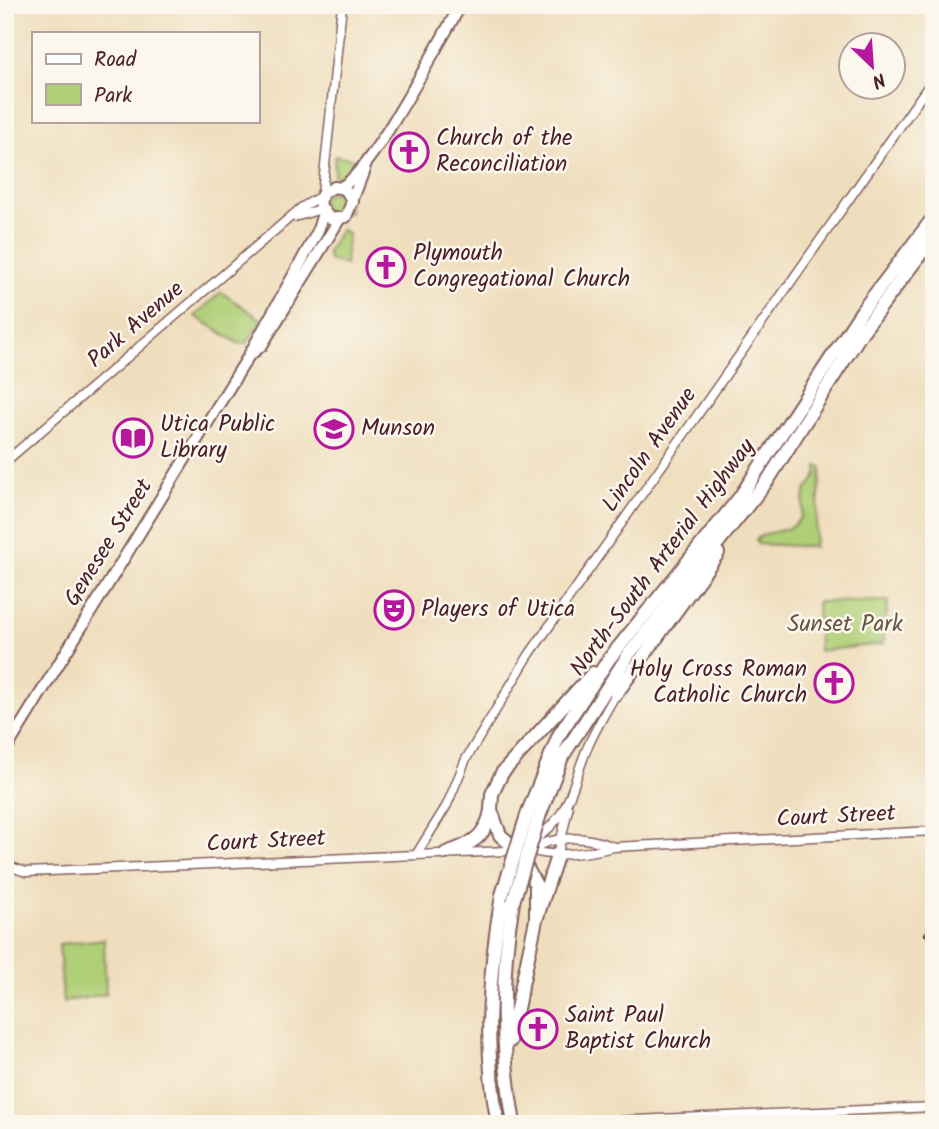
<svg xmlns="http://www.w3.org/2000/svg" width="939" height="1129" font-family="Kalam,sans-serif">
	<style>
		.green { fill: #afcf76; stroke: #7c7750; stroke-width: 2 }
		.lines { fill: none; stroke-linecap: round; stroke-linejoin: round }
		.minor-casing { stroke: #84625e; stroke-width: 11 }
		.major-casing { stroke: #84625e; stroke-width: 14 }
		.highway-casing { stroke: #84625e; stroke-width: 16 }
		.minor { stroke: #fff; stroke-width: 8 }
		.major { stroke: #fff; stroke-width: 10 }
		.highway { stroke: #fff; stroke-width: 12 }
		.rail-casing { stroke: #4a1f2b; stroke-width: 4.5 }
		.rail { stroke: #fbf7ec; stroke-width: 2; stroke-dasharray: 5; stroke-linecap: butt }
		.highway-bridge-casing { stroke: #84625e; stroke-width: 16; stroke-linecap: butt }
		.highway-bridge { stroke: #fff; stroke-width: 12 }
		.labels { text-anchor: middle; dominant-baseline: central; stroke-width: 5; stroke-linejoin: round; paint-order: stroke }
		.poi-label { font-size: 23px; fill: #4a1f2b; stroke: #fbf7ec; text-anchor: start }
		.street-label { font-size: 23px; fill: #4a1f2b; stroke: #fbf7ec }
		.park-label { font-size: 23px; fill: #685442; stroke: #fbf7ec }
	</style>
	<rect width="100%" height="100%" fill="#fbf7ec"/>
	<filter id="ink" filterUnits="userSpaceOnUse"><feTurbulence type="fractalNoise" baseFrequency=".0143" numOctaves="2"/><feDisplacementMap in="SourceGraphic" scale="14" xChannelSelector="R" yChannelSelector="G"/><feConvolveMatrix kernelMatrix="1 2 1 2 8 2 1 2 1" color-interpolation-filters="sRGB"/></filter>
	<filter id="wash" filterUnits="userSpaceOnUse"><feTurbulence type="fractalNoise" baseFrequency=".00686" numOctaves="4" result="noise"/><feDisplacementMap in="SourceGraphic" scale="28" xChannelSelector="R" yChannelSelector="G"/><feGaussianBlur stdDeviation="1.57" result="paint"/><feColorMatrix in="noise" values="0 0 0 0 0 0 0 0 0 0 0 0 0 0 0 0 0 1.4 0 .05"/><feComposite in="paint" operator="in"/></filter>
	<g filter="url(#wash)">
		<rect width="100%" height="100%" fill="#efdebd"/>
		<path class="green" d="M335 156 356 159 346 178 334 176Z
			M345 189 350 212 326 216 321 196Z
			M341 229 348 234 345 265 329 260 327 253Z
			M221 292 262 320 246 344 238 343 195 316Z
			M817 466 822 467 814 547 758 544 756 540C769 527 789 536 800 518 805 510 802 500 806 491 811 481 819 479 817 466Z
			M888 601 883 644 819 651 817 602Z
			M104 939 106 994 63 1002 59 944Z"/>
	</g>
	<g filter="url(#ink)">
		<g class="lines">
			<g class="minor-casing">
				<path id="minor" d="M322 194 342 5
					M295 217 321 209
					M5 462 301 208 321 196
					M532 842C572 814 569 793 586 751 594 731 605 713 616 694
					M531 850C555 834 587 836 614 847
					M558 853 568 809
					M416 855 447 805 466 759 529 655 934 78
					M5 865 26 872 531 850C556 859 589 853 614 847L934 831
					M544 1124 934 1107"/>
			</g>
			<g class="major-casing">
				<path id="major" d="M341 187C370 175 440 39 461 5
					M353 202 345 189 334 187 322 194 320 205 330 219 346 217 364 170
					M250 355 262 345 339 220
					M5 751 248 357 317 233 323 213"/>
			</g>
			<g class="highway-casing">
				<path id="highway" d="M616 694 718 553
					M528 812 559 735 609 659 740 497 862 311 934 217
					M540 814 562 757 629 654 768 480 862 332 934 236
					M446 853C470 845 487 837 491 810
					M513 902C500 976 501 1050 514 1124
					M536 920V885L517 850 500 835 491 810 492 794 502 773 593 673
					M510 1041 536 920 558 853
					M498 1124C483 1048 489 970 502 895"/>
			</g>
			<use href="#minor" class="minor"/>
			<use href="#major" class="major"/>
			<use href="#highway" class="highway"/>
			<g class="rail-casing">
				<path id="rail" d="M926 934 934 926"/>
			</g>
			<use href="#rail" class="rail"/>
			<g class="highway-bridge-casing">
				<path id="highway-bridge" d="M502 895 528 812
					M513 902 540 814"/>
			</g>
			<use href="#highway-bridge" class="highway-bridge"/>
		</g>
	</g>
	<defs>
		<g id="church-ring" transform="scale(2.0125)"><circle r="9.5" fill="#fbf7ec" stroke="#b5179e" stroke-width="1.5"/><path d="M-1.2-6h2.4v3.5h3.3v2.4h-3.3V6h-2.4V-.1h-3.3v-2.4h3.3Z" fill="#b5179e"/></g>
		<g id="university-ring" transform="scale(2.0125)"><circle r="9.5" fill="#fbf7ec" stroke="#b5179e" stroke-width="1.5"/><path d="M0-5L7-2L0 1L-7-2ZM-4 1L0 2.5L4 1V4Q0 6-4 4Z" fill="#b5179e"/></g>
		<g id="library-ring" transform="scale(2.0125)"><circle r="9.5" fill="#fbf7ec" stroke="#b5179e" stroke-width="1.5"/><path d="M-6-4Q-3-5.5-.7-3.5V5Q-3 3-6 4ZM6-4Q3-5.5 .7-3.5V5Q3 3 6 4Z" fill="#b5179e"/></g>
		<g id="theatre-ring" transform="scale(2.0125)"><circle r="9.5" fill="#fbf7ec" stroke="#b5179e" stroke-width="1.5"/><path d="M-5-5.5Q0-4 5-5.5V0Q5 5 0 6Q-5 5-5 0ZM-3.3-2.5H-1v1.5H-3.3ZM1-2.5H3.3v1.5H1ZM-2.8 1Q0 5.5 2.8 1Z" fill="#b5179e"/></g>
	</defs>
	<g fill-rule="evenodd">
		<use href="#church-ring" x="409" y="152"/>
		<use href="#church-ring" x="386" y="267"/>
		<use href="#university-ring" x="334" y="429"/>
		<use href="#library-ring" x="133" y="438"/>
		<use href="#theatre-ring" x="394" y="610"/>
		<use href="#church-ring" x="834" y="683"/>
		<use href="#church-ring" x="538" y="1029"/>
	</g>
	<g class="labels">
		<g class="poi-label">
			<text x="436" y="139">Church of the<tspan x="436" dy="26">Reconciliation</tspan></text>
			<text x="413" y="254">Plymouth<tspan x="413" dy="26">Congregational Church</tspan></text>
			<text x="160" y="425">Utica Public<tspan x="160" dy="26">Library</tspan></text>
			<text x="361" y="429">Munson</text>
			<text x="421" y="610">Players of Utica</text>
			<text x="807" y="670" text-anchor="end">Holy Cross Roman<tspan x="807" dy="26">Catholic Church</tspan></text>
			<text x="565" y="1016">Saint Paul<tspan x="565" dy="26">Baptist Church</tspan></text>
		</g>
		<g class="street-label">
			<text transform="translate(136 325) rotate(-41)">Park Avenue</text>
			<text transform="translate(650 450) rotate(-55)">Lincoln Avenue</text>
			<text transform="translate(109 543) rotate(-58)">Genesee Street</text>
			<text transform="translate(663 558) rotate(-53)">North-South Arterial Highway</text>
			<text transform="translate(836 817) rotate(-3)">Court Street</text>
			<text transform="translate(266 842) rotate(-3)">Court Street</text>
		</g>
		<g class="park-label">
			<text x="845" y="625">Sunset Park</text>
		</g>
	</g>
	<rect width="939" height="1129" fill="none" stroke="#fbf7ec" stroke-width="28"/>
	<rect x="32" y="32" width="228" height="91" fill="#fbf7ec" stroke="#b4a19f" stroke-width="2"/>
	<rect x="46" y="54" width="35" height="10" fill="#ffffff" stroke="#b4a19f" stroke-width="2"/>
	<text x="94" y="66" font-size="21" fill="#4a1f2b">Road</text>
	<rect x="46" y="84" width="35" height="21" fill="#afcf76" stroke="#b4a19f" stroke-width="2"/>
	<text x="94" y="102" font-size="21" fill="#4a1f2b">Park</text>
	<g transform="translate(872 66) rotate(155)"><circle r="33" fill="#fbf7ec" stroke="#b4a19f" stroke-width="2"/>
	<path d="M0-5L12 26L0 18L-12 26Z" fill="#b5179e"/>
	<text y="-10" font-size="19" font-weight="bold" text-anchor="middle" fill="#4a1f2b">N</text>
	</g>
</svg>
